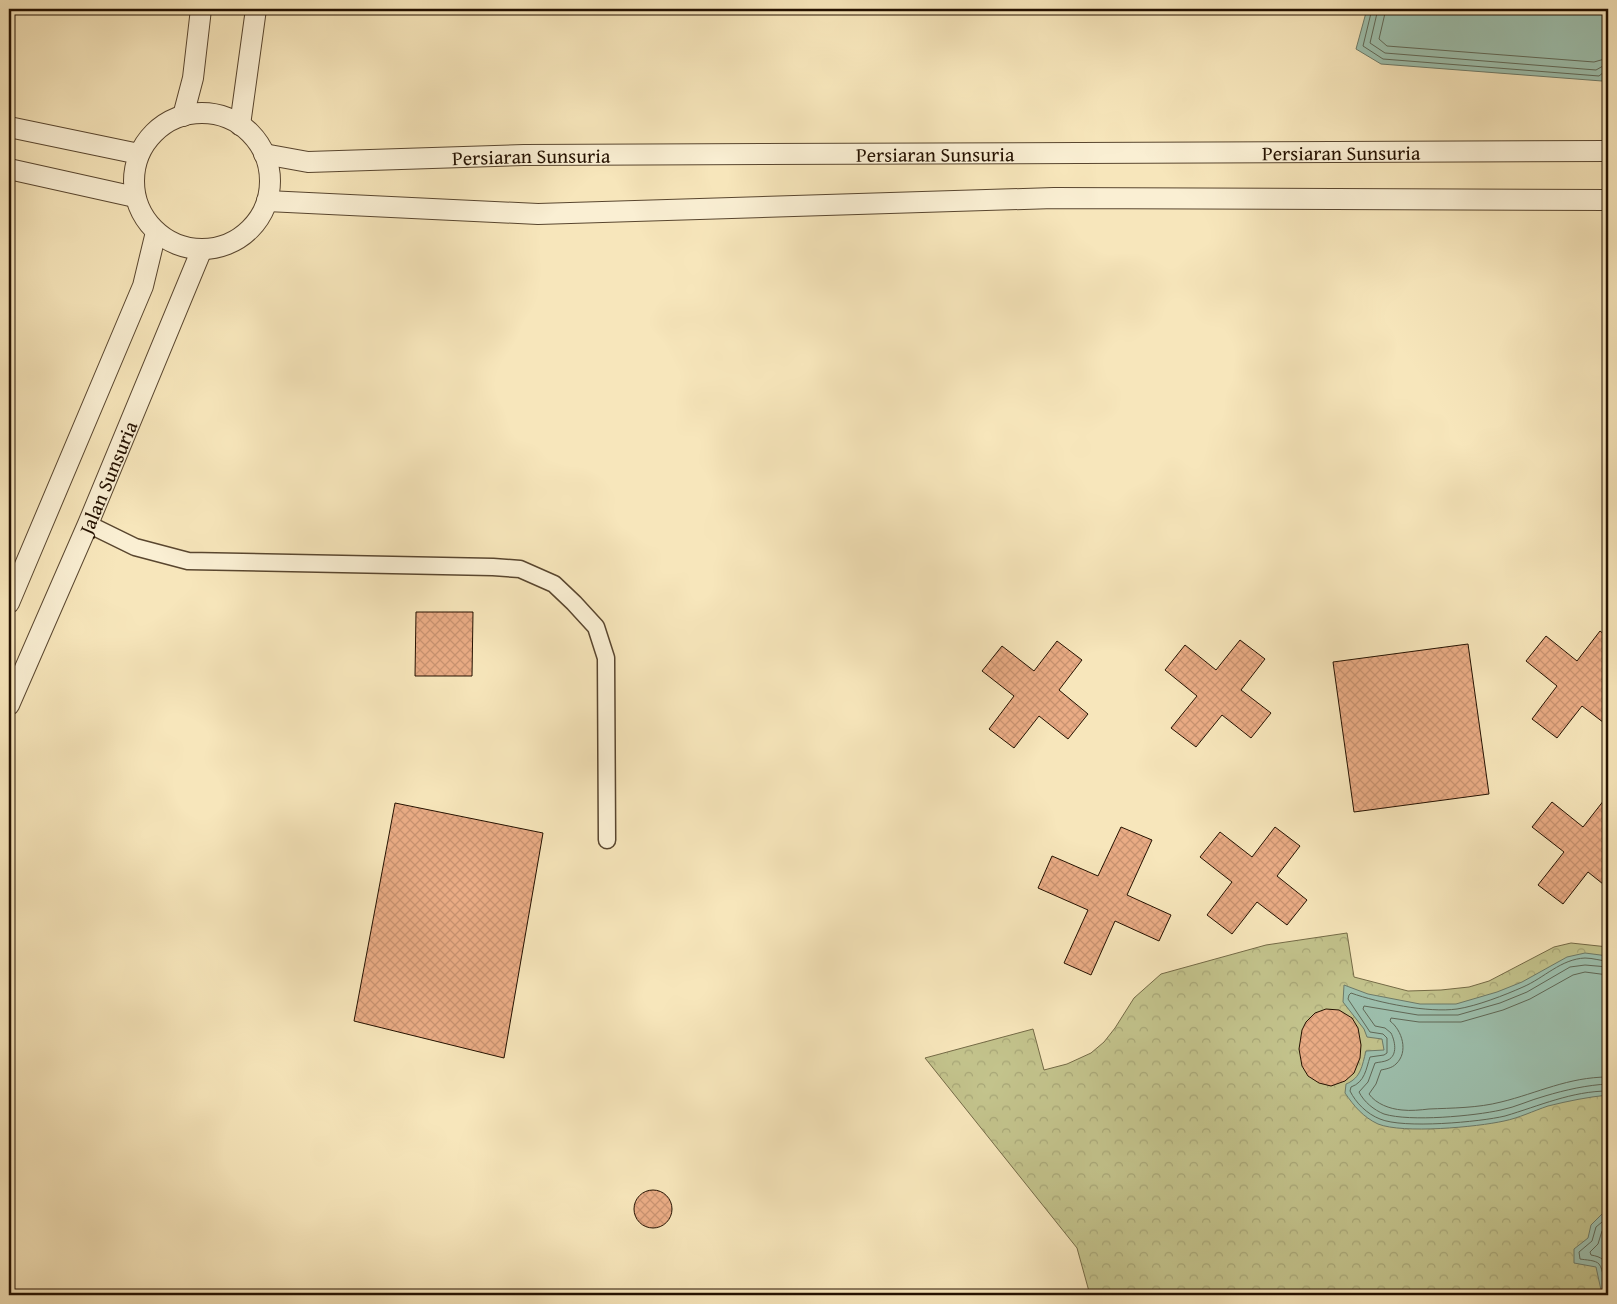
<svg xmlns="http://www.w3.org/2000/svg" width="1617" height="1304" font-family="'Gentium Book Plus',serif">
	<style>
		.park { fill: url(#park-crowns); stroke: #746a46 }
		.water { fill: #9dc0ae; stroke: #6d7a68 }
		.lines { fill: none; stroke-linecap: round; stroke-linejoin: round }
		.shore { stroke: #606857; stroke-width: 1 }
		.building { fill: url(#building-cross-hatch); stroke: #241100 }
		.minor-casing { stroke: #59462f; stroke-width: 19 }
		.tertiary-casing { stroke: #59462f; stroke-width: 22 }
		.minor { stroke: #faefd3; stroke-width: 16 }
		.tertiary { stroke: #faefd3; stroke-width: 20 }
		.labels { text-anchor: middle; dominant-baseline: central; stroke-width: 4; stroke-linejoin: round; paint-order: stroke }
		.street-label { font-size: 20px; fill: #241100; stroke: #faefd3 }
	</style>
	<defs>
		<pattern id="park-crowns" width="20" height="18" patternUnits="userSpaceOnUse" patternTransform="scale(1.25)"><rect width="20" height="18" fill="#c3c38c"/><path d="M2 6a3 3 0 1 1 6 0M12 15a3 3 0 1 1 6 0" fill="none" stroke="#a7a677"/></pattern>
		<pattern id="building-cross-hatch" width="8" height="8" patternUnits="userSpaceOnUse" patternTransform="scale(1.25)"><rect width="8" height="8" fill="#eaac85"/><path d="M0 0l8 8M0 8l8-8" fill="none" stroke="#c99371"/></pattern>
	</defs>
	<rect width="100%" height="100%" fill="#f7e6bb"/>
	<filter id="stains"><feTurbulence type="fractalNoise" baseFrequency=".004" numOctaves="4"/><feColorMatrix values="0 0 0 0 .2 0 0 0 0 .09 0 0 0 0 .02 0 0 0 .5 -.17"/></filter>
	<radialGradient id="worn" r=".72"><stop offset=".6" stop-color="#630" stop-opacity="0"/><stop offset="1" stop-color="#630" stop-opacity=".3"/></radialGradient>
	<path class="park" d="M1347 933 1354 977 1408 991 1441 990 1469 987 1489 981 1554 947 1571 943 1608 947V1295H1090L1077 1248 925 1058 1033 1029 1044 1070 1067 1064 1091 1053 1104 1042 1115 1028 1134 998 1161 974 1266 945Z"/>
	<path class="water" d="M1367 9H1608V74L1602 81 1381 64 1356 49Z
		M1585 953 1608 956V1095C1588 1097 1568 1101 1548 1106 1533 1111 1519 1118 1504 1121 1477 1127 1403 1134 1378 1124 1363 1117 1354 1106 1345 1093L1346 1084C1361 1078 1362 1066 1366 1051L1384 1050 1382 1039 1367 1037 1364 1029 1343 1002 1344 985 1368 994 1420 1004H1456L1497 992 1522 982 1567 957Z
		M1608 1212V1295H1600L1601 1290 1596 1267 1574 1263V1249L1588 1238 1591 1225 1602 1214Z"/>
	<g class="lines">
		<path class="shore" d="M1372 9 1363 46 1383 59 1599 76 1604 72H1608
			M1378 9 1370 43 1385 53 1596 70 1603 66 1608 65
			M1386 9 1379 39 1387 46 1594 62 1608 58
			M1608 961C1601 961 1593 958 1585 958 1561 959 1544 978 1523 987 1505 995 1477 1006 1457 1009 1428 1013 1379 1003 1351 993L1349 995 1348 999 1370 1032 1383 1034 1387 1038V1053L1384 1055 1370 1057C1366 1069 1365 1082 1351 1087L1350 1091C1356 1103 1367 1114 1380 1119 1403 1129 1480 1122 1505 1116 1539 1106 1572 1091 1608 1091
			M1608 967 1585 965 1570 967 1527 992 1500 1003 1458 1015H1418L1364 1006 1363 1009 1375 1026 1385 1028 1391 1033C1395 1041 1398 1055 1388 1060 1384 1062 1379 1062 1375 1063L1368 1082 1359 1092C1364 1102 1374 1110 1384 1114 1410 1122 1474 1116 1501 1110 1516 1107 1530 1100 1545 1096 1565 1090 1587 1085 1608 1084
			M1608 975 1585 972 1573 975 1530 999 1503 1010 1461 1022H1419L1391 1018 1390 1021C1402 1030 1409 1052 1396 1064 1392 1068 1386 1069 1381 1070L1376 1084 1369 1094C1376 1104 1390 1109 1402 1110 1411 1111 1420 1110 1429 1109 1452 1108 1478 1108 1501 1102 1538 1093 1568 1077 1608 1077
			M1608 1224 1602 1231 1598 1244 1590 1252 1591 1255C1602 1257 1606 1260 1608 1271
			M1605 1295C1606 1289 1603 1268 1599 1264 1596 1260 1585 1260 1580 1259L1579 1252 1592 1241 1596 1227 1608 1217"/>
	</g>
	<path class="building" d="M416 612H473L472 676H415Z
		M1600 631 1608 637V672L1602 680 1608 686V726L1582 706 1557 738 1532 719 1557 686 1526 661 1546 636 1577 661Z
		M1240 640 1265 659 1241 690 1271 713 1251 738 1222 715 1196 747 1171 728 1197 696 1165 670 1185 645 1216 670Z
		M1057 641 1082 660 1059 690 1088 714 1068 739 1039 716 1014 748 989 729 1014 696 982 671 1002 646 1034 671Z
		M1468 644 1489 794 1354 812 1333 662Z
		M1608 795V888L1588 872 1563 904 1538 885 1564 852 1532 827 1552 802 1583 827Z
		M395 803 543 833 504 1058 354 1021Z
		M1121 827 1152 840 1127 895 1171 915 1159 941 1115 921 1091 975 1064 963 1088 910 1038 888 1052 856 1098 876Z
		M1275 827 1300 846 1277 876 1307 900 1287 925 1257 902 1232 934 1207 915 1232 882 1200 857 1220 832 1252 857Z
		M1326 1009 1339 1010 1352 1018 1358 1028 1361 1045 1360 1058 1354 1073 1345 1081 1331 1086 1319 1083 1308 1076 1302 1066 1299 1049 1302 1030 1306 1022 1315 1013Z
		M634 1209a19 19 0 1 1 38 0a19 19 0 1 1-38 0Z"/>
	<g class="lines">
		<g class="minor-casing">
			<path id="minor" d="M88 524 135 547 188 561 493 567 520 569 554 584 574 603 596 627 606 658 607 840"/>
		</g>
		<g class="tertiary-casing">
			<g id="tertiary">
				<circle cx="202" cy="181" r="68"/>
				<path d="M183 116 193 78 201 9"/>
				<path d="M240 125 256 9"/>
				<path d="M9 127 139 154"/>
				<path id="s1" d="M264 154 308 162 524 155 1608 151"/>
				<path d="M9 169 135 197"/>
				<path d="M267 201 538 214 1054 198 1608 200"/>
				<path d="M9 603 143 286 156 232"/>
				<path id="s2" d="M9 705 88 524 202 249"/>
			</g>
		</g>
		<use href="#minor" class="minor"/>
		<use href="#tertiary" class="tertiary"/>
	</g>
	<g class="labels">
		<g class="street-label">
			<text stroke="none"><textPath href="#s1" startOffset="1078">Persiaran Sunsuria</textPath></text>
			<text stroke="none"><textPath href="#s1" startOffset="672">Persiaran Sunsuria</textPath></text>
			<text stroke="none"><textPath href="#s1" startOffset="268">Persiaran Sunsuria</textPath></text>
			<text stroke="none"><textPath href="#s2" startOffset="248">Jalan Sunsuria</textPath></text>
		</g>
	</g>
	<rect width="1617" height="1304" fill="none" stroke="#f7e6bb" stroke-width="30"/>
	<rect x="10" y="10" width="1597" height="1284" fill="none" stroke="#241100" stroke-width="2.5"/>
	<rect x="15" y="15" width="1587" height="1274" fill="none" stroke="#241100"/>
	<rect width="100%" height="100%" filter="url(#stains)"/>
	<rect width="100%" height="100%" fill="url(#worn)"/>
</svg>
